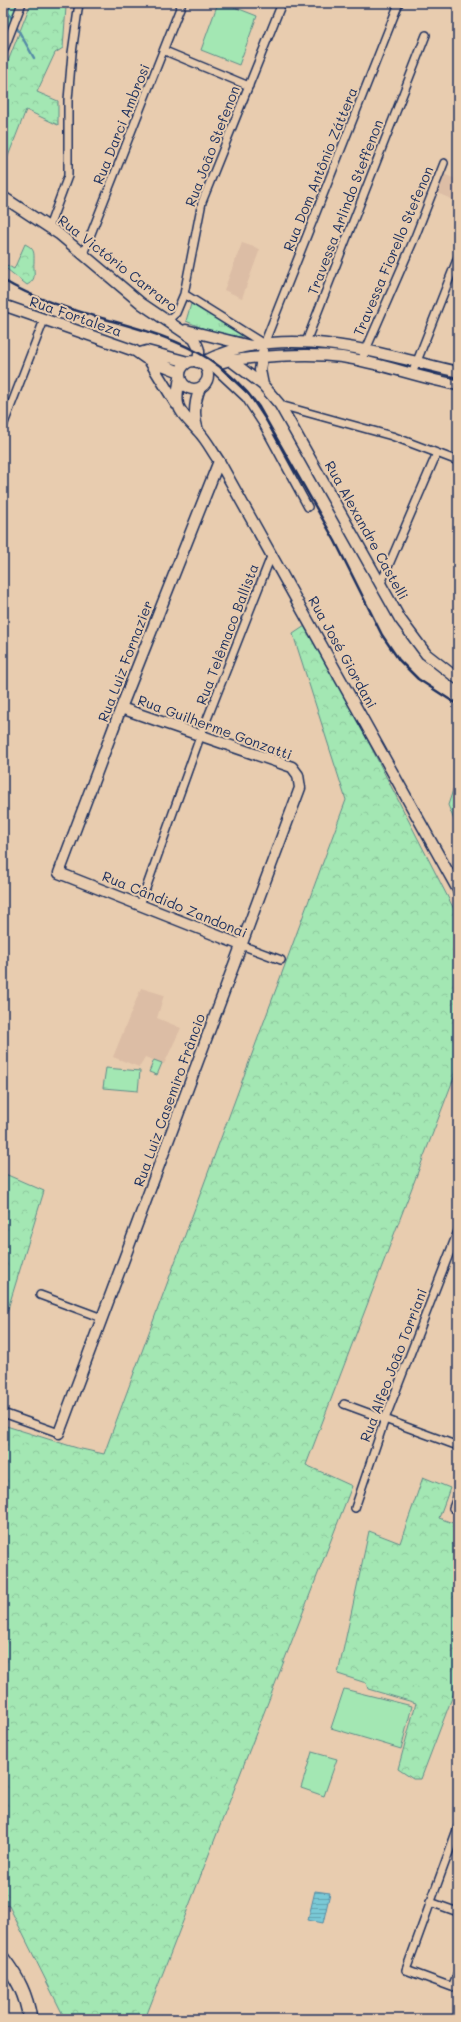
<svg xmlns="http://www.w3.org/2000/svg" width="461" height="2022" font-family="Mali,sans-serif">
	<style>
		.built { fill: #dcbda5 }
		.grass { fill: #a3e7b3; stroke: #5f8b88 }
		.forest { fill: url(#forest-crowns); stroke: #5f8b88 }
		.park { fill: url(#park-tufts); stroke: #5f8b88 }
		.water { fill: url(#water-rules); stroke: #548ba6 }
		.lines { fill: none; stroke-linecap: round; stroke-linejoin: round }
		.stream { stroke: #548ba6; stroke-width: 2.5 }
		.street-casing { stroke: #1b2f5e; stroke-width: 10 }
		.secondary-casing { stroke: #1b2f5e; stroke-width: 13 }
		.highway-casing { stroke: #1b2f5e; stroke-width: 16 }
		.street { stroke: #e8ccaf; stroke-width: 7 }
		.secondary { stroke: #e8ccaf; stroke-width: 10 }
		.highway { stroke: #e8ccaf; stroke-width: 13 }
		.rail { stroke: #1b2f5e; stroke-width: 2.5 }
		.labels { text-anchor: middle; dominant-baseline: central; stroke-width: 4; stroke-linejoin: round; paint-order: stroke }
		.street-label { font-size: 14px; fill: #1b2f5e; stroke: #e8ccaf }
	</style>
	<defs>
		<pattern id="forest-crowns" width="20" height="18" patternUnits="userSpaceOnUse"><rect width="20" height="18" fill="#a3e7b3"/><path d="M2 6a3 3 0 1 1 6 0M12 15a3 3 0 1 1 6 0" fill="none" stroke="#8cc69c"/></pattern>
		<pattern id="park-tufts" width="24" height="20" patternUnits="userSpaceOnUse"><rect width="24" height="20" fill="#a3e7b3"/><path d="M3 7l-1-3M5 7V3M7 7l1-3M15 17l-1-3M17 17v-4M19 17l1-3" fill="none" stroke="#8cc69c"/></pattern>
		<pattern id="water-rules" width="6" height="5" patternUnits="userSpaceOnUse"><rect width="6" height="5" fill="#7ac9d6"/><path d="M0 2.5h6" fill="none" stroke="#63a4b1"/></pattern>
	</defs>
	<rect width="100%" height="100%" fill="#e8ccaf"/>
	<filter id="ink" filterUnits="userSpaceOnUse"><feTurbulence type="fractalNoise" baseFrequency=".025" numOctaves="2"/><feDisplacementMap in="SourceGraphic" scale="8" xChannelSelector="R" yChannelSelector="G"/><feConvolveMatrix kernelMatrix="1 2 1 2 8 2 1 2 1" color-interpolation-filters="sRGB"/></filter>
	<g filter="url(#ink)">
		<path class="built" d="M443 174 458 180V202L435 192Z
			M242 243 260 249 242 298 224 290Z
			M141 988 164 995 157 1018 181 1028 164 1064 145 1057 139 1067 113 1057Z"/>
		<path class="grass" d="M218 3H224L257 16 239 65 201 50Z
			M154 1060 162 1063 157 1075 149 1072Z
			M106 1068 140 1071 138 1091 103 1088Z
			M344 1689 412 1706 401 1749 331 1728Z
			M312 1752 337 1759 324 1796 301 1788Z"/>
		<path class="forest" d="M3 3H19L3 41Z
			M31 3H50L66 7 63 48 55 53 37 92 58 101V125L26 110 5 164 3 163V74Z
			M25 244C35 249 34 252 34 262 33 272 38 279 27 285L3 266V263L14 269Z
			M308 624 458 917V1067L306 1465 352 1486 145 2019H65L9 1906 3 1904V1425L77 1448 104 1454 346 800 293 634Z
			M455 784 458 785V830L448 805Z
			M3 1173 44 1191 3 1325Z
			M423 1477 450 1488 439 1518 458 1525V1682L421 1779H413L398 1769 416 1703 368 1689 366 1683 338 1674 369 1531 400 1543Z"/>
		<path class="park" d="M191 304 246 336 223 337 186 321Z"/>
		<path class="water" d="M315 1891 330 1893 323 1923 308 1920Z"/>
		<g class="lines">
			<path class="stream" d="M10 3 8 12 34 58"/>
			<g class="street-casing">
				<path id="street" d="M165 51 249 86
					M3 52 22 3
					M49 227 68 176V100L72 53 79 3
					M83 254 182 3
					M184 294 264 344 399 3
					M167 321 176 313 184 294 202 202 282 3
					M306 342 426 35
					M361 361 415 237 444 163
					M212 366 246 398 263 424 308 507
					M412 374 458 257
					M280 405 392 436 458 461
					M3 426 44 320
					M381 583 437 453
					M140 905 200 737 272 554
					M241 945 281 960
					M40 1295 102 1318
					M344 1404 458 1446
					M3 1413 59 1433
					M355 1508 385 1419 458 1231
					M453 1508 458 1495
					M458 1827 406 1970 452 1987 458 1973
					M430 1902 458 1912"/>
			</g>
			<g class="secondary-casing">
				<path id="secondary" d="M3 197 59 234 142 304 194 339C199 348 201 352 197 362
					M3 305 135 351 145 358 180 372
					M186 330 251 346
					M263 352 260 370 263 385
					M140 353 147 351 188 362
					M222 354 263 385 280 405 400 619 426 654 458 679
					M149 360 176 404
					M180 375a14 14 0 1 1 28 0a14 14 0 1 1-28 0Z
					M201 363C282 320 376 353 458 372
					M207 370C219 360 235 360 250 358 281 355 312 353 342 357 381 363 419 378 458 385
					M180 377C174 408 177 408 198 431 206 439 212 451 219 461L458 890
					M198 431C193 416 194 403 200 388
					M219 461 121 708 59 873 241 945
					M59 1433 300 788 298 775 292 767 121 708"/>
			</g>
			<g class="highway-casing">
				<path id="highway" d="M3 1959C18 1979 26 1994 30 2019"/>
			</g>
			<use href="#street" class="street"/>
			<use href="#secondary" class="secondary"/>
			<use href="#highway" class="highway"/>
			<path class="rail" d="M3 280C67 319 148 320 209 359 229 372 245 388 259 407L335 541 382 635 399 660 418 679 458 705"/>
		</g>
	</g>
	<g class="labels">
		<g class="street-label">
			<text transform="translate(121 124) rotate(-68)">Rua Darci Ambrosi</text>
			<text transform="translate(212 146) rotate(-69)">Rua João Stefenon</text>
			<text transform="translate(320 169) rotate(-68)">Rua Dom Antônio Záttera</text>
			<text transform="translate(345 207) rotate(-69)">Travessa Arlindo Steffenon</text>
			<text transform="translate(393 251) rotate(-67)">Travessa Fiorello Stefenon</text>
			<text transform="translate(118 263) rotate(38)">Rua Victório Carraro</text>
			<text transform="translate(76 316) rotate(19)">Rua Fortaleza</text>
			<text transform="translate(367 530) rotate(61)">Rua Alexandre Castelli</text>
			<text transform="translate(227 634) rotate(-69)">Rua Telêmaco Ballista</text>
			<text transform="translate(343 652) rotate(61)">Rua José Giordani</text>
			<text transform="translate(125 661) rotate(-69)">Rua Luiz Fornazier</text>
			<text transform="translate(215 727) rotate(20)">Rua Guilherme Gonzatti</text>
			<text transform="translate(175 904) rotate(22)">Rua Cândido Zandonai</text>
			<text transform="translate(169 1100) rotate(-70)">Rua Luiz Casemiro Frâncio</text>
			<text transform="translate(393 1365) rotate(-69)">Rua Alfeo João Torriani</text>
		</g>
	</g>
	<rect width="461" height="2022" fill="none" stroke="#e8ccaf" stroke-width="16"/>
	<rect x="8" y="8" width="445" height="2006" fill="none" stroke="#1b2f5e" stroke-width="1.5" filter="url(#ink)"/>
</svg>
